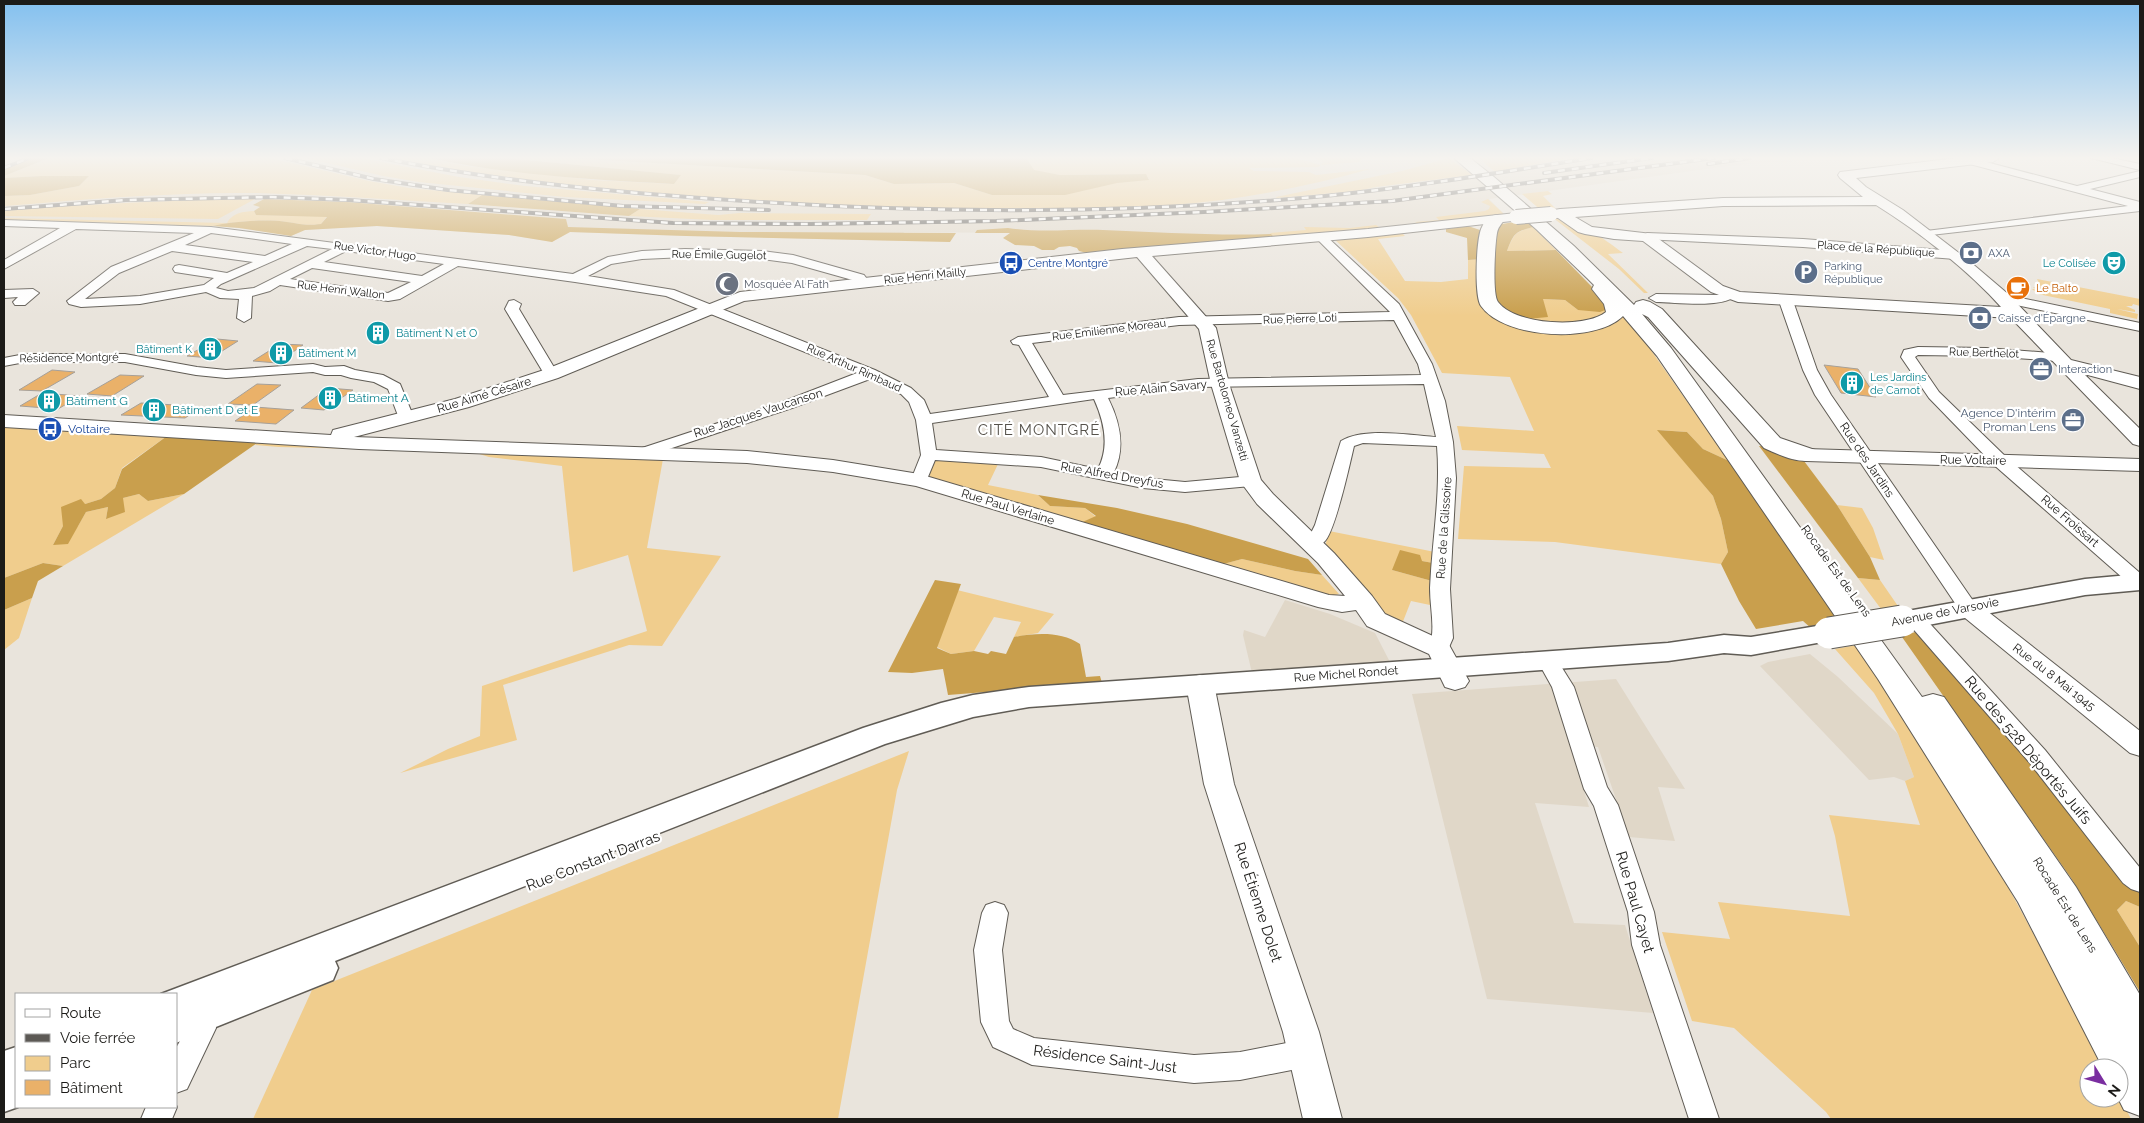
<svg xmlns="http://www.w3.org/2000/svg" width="2144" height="1123" font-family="Raleway,sans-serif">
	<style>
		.built { fill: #e0d7c8 }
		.green { fill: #f0cd8d }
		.forest { fill: #c99f4d }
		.building { fill: #eab169; stroke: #a6a099 }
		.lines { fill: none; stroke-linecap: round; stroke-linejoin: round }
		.minor-casing { stroke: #605c55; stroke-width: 2 }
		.tertiary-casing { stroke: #605c55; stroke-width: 2 }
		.secondary-casing { stroke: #605c55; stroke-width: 3 }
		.motorway-casing { stroke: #605c55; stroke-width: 2 }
		.minor { fill: #fff; fill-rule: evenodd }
		.tertiary { fill: #fff; fill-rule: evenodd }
		.secondary { fill: #fff; fill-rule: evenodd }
		.motorway { fill: #fff; fill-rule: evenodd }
		.rail-casing { stroke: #5c5955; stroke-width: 4 }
		.rail { stroke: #fff; stroke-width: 2.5; stroke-dasharray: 7; stroke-linecap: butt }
		.tertiary-bridge-casing { stroke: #605c55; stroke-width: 16; stroke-linecap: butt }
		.secondary-bridge-casing { stroke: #605c55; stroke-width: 33; stroke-linecap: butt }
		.tertiary-bridge { stroke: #fff; stroke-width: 14 }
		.secondary-bridge { stroke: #fff; stroke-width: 31 }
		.labels { text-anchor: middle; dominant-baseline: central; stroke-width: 4.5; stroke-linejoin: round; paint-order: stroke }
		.far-street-label { font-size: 11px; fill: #1c1b18; stroke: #fff }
		.far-service-label { font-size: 11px; fill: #4e5e75; stroke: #fff; text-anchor: start }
		.far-transit-label { font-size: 11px; fill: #164399; stroke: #fff; text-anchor: start }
		.far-culture-label { font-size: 11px; fill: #0d838f; stroke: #fff; text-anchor: start }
		.far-worship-label { font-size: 11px; fill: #5b616d; stroke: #fff; text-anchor: start }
		.far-food-label { font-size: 11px; fill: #c56008; stroke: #fff; text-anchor: start }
		.street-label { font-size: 12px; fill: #1c1b18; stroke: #fff }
		.culture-label { font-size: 12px; fill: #0d838f; stroke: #fff; text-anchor: start }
		.service-label { font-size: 12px; fill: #4e5e75; stroke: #fff; text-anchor: end }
		.transit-label { font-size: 12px; fill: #164399; stroke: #fff; text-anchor: start }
		.quarter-label { font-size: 15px; letter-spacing: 1px; fill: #56524b; stroke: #fff }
		.near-street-label { font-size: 15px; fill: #1c1b18; stroke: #fff }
	</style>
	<rect width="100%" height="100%" fill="#e9e4dc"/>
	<path class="built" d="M4 158 964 160 1808 159 1784 163 1772 162 1728 166 1489 199 1505 215 1328 234 1144 250 1010 233 904 232 900 241 686 236 570 232 552 242 509 235 377 226 305 230 291 236 239 228 213 226 4 220Z
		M1285 600 1330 614 1375 633 1391 664 1252 673 1243 635 1244 630 1265 637Z
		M1810 654 1838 677 1898 734 1914 777 1905 781 1894 777 1869 780 1760 666 1768 662Z
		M1616 679 1685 789 1658 787 1675 841 1629 837 1598 747 1570 745 1589 807 1535 803 1574 923 1625 925 1653 1013 1487 999 1412 694Z"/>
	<path class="green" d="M49 158H270L369 181 409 188 482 195 468 204C398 200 327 195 257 193 172 192 88 199 4 206V196L30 195 79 186 89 176H41L4 178V176Z
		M306 158H361L459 177 525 186 709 202 705 204 565 197 419 182 383 176Z
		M395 158H429L467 166 593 180 674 184 680 175 506 158H566L865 175 894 184 954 183 992 195 1149 179 1145 174 1060 175 964 160 923 158H1294L1321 165 1323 162 1314 158H1365L1358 162 1321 165 1318 167 1249 168 1254 171 1309 172 1316 175 1370 169C1306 187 1239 200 1172 205 1122 208 1073 208 1024 208 928 210 833 206 738 199 623 191 508 183 395 158Z
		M1449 158 1472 175 1376 187 1357 191 1277 198 1276 197 1402 171Z
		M1479 158H1564L1565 159 1495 172Z
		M1548 191 1552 194 1543 196 1558 211 1543 212 1522 194Z
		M255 199 218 219 4 216V211C88 204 171 200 255 199Z
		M1488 199 1505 215 1419 224 1415 222 1439 220 1436 217 1485 211 1489 209 1490 206 1481 202Z
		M640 209 718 215 740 213 871 214 867 220H713L629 216Z
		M254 211 256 215 327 216 321 224C304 226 302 224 287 222 267 219 232 221 213 226L4 220V218L227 223C233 212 243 212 254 211Z
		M1552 217C1578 220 1603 238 1623 253L1608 254 1648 293H1644L1619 269Z
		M1376 225 1380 228 1275 238 1270 233 1306 230 1304 227 1350 228Z
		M1533 227 1556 250 1507 251C1514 234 1515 232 1533 227Z
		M1402 233 1405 236 1378 239 1405 281 1441 282 1468 279V260L1484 259 1507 319 1605 326 1620 317H1625L1636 329 1729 461 1703 449 1687 432 1658 430 1713 496 1721 519 1728 552 1721 564 1555 542 1458 539 1464 466 1551 468 1544 454 1462 450 1457 426 1534 431 1510 377 1442 373 1411 315 1398 298 1334 239Z
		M2037 279 2140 299V306L2133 304 2132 306H2126L2135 310V312L2117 309 2138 314 2137 319 2110 313V309L2038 294 2032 289H2035L2033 287H2041Z
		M1543 299 1565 300 1578 310 1608 309 1606 315 1572 326 1527 319Z
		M4 427 167 436 122 468 115 488 101 499 85 504 63 526 53 545 78 526 86 512 108 507 106 519 123 498 139 494 148 501 184 494 63 566 43 563 4 578Z
		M257 443 663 459 647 548 721 556 662 646 629 645 503 685 517 740 400 773 448 749 480 736 482 686 647 631 628 555 573 572 562 466 489 457 473 452 279 447 255 445Z
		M934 459 999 462 988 485 1038 495 1050 506 1085 508 1096 517 1078 524 935 481 930 477 928 468Z
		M1837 505 1862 508 1873 528 1884 560 1870 557Z
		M1329 531 1435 552 1433 563 1422 561 1392 570 1432 581 1430 605 1411 601 1402 624 1386 615 1325 547Z
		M1242 559 1295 571 1322 575 1339 594 1324 598 1216 566Z
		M1858 578 1880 580 1900 609 1884 613Z
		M957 590 1054 614 1038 633 1014 637 1021 622 994 617 974 651 951 654 937 647Z
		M32 598 19 638 4 650V610Z
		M1857 645 1911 726 1945 786 2008 887 2106 1068H2089V1098H2119V1095L2131 1119H1831L1826 1112 1734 1028 1692 1021 1662 932 1730 939 1718 902 1850 916 1835 836 1829 815 1920 825 1905 781 1914 777 1898 734 1874 693 1835 649Z
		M909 751 897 790 838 1119H253L312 990Z
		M2126 901 2140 907V947L2117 910Z"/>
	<path class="forest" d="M32 158H49L4 176V169Z
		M429 158H506L681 175 674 184C592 180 510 175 429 158Z
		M566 158H1024L1027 159 1034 170 1060 175 1146 174 1149 180 1117 183 1065 195H992L954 183 894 184 865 175Z
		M41 176H89L79 186 30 195 4 196V178Z
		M482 195 640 209 629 216 468 204Z
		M264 199 347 202 566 219 568 227 740 232 956 233 950 242 686 236 570 232 552 242 509 235 377 226 305 230 291 236 239 228 213 226C232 221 267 219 287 222 302 224 304 226 321 224L327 217 256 215 254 211 260 207 253 205Z
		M1526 220 1533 227C1515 232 1514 233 1507 251L1556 250 1593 288 1608 309 1600 312 1578 310 1565 300 1543 299 1548 317 1527 319 1501 309 1493 297 1496 225Z
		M1468 226 1483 231 1484 259 1468 260 1467 238 1446 232V229Z
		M1008 228C1039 233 1072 229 1103 230 1160 232 1215 236 1271 234L1275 238 1095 255 1079 251 1077 248 1070 246 1059 247 1054 250H1042L1034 246 1015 245 1003 238 1010 233H975L977 230Z
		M1657 430 1687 432 1703 449 1729 461 1841 623 1812 629 1803 621 1756 629 1739 601 1721 564 1728 552 1721 519 1713 496Z
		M167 436 257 443 184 494 148 501 139 494 123 498 125 512 106 519 108 507 86 512 68 544 53 545 63 526 61 507 81 499 85 504 101 499 115 488 122 469Z
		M1759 446 1769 447 1801 457 1837 505 1870 557 1880 580 1858 578Z
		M1038 495 1117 508 1187 524 1308 559 1322 575 1295 571 1242 559 1216 566 1078 524 1096 516 1085 508 1050 506Z
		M1400 550 1420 555 1422 561 1433 563 1432 581 1392 570Z
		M43 563 63 566 38 581 32 598 4 610V578Z
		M935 580 961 584 937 648 951 654 974 651 988 654 991 651 1006 654 1014 637C1035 633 1061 631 1080 644L1086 677 1100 676 1102 683 948 695 943 669 912 673 888 672Z
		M1915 632 2028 754 2124 877 2140 887V907L2126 901 2117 910 2140 947V992L2071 878 1902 637Z"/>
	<path class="building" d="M217 339 238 341 211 358 187 356Z
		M280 344 303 345 277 363 253 361Z
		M1824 365 1858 369 1876 397 1841 393Z
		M52 370 75 372 42 391 19 390Z
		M120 375 144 376 112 396 87 394Z
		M257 384 281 385 253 405 228 404Z
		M328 388 353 390 324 410 301 408Z
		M42 393 80 396 58 409 20 406Z
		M141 403 176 405 202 407 185 418 121 415Z
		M255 407 294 410 276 424 235 421Z"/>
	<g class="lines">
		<g class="minor-casing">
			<path id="minor" d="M1971 158 2077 186 2140 171V177L2090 189 2140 202V211L1922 236 1920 234 1926 231 2128 206 1966 163 1965 161Z
				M2091 158H2112L2140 164V170Z
				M4 220 211 227 573 274 608 257 642 251 685 249 762 251 793 255 864 275 870 283 864 287 860 286 856 281 792 263 762 259 685 257 642 259 611 264 588 276 674 290 875 370 911 388 924 400 930 414 1049 397 1019 345 1013 344 1011 341 1018 337 1179 317 1390 312 1315 237 1321 233 1325 235 1399 304 1432 364 1445 401 1453 442 1456 478 1450 589 1453 638 1446 654 1439 656 1432 654 1429 649C1436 629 1430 609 1430 588 1432 540 1441 495 1437 446L1363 443 1354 446C1350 463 1335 533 1324 542 1319 547 1309 548 1303 546L1300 542 1303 538 1310 535 1315 525 1341 441C1363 427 1410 435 1436 437L1424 384 1198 387 1108 398C1120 422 1126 447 1114 472L1143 478 1185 482 1251 476 1257 477 1260 481 1257 485 1251 486 1185 492 1143 488 1041 467 935 460 925 484H913L911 480 921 455 916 420 909 402 901 394 870 379 792 408 645 457 639 455 637 452 639 449 782 402 857 373 666 296 575 282 458 266 400 299 388 301 280 285 270 291 252 296 251 318 244 322 237 318 239 299 220 298 206 292 140 304 81 307 69 304 67 301 111 267 194 233 76 229 4 269V260L60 228 4 226ZM211 233 292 244 265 256 185 245ZM307 246 332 249 254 288 228 291 216 288 221 284ZM172 251 253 262 227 273 179 265 175 266 173 269 175 272 214 278 204 285 140 296 85 299 119 273ZM346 251 444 264 422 276 324 262ZM312 268 411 282 388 293 290 279ZM1394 320 1418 364 1421 375 1198 379 1063 395 1032 343 1179 325ZM1094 399C1104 421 1110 446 1098 469L1041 457 936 450 932 423Z
				M1647 233 1803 239 1955 251 1961 255 1955 259 1803 247 1643 239 1641 237Z
				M33 289 39 293 25 305H15L13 302 18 297 4 298V290Z
				M1730 291 1735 292 1736 295C1725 309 1674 302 1656 302L1649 298 1656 294 1718 295Z
				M2002 294 2140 323V331L1997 301 1995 298 1997 295Z
				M1786 297 1793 301 1817 370 1831 395 1978 608 1975 612 1968 614 1961 612 1815 395 1803 370 1779 301Z
				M514 300 521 304 519 309 558 374 556 377H546L505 309 509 301Z
				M1918 347 1986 348 2063 354 2065 357 2063 360 2058 361 1986 356 1918 355 1915 357 1939 392 2006 457 2140 573V587L2132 586 1994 465 1929 398 1901 357 1904 350Z
				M25 354H125L197 367 226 370 313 364 325 367 344 366 355 370 383 375 400 384 414 418 412 421H400L388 389 374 382 351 378 341 375H325L313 372 226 378 196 375 125 362H25L4 366V358Z
				M1915 613 1922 615 2045 750 2140 868V892L2131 889 2123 883 2029 762 1908 623 1905 619 1908 615Z
				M1547 653 1554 655 1574 687 1607 787 1618 805 1654 912 1660 945 1719 1119H1689L1632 945 1628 912 1594 806 1584 789 1552 687 1537 660 1540 655Z
				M995 902 1004 905 1008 913 1002 950 1009 1021 1013 1029 1034 1038 1194 1055 1240 1052 1307 1039 1317 1043 1322 1053 1317 1063 1307 1067 1240 1080 1194 1083 1032 1065 993 1047 981 1022 974 950 982 913 986 905Z
				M201 996 211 1000 215 1009 216 1028 187 1089 176 1093V1048L188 1027 187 1009 191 1000Z
				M176 1105 177 1107 172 1119H141L146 1107H176Z"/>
		</g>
		<g class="tertiary-casing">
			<path id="tertiary" d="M1957 158H1999L1993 162 1856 178 1866 187 1903 210 1968 260 2008 294 2071 360 2140 377V389L2084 374 2140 429V446L2133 444 2011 318 1738 302 1711 292 1643 241 1614 239 1585 234 1578 232 1558 218 1548 217 1546 214 1548 211 1560 209 1723 198 1863 197 1840 178 1838 175 1840 172ZM1876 205C1918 231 1968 270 2001 307L1740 292 1723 286 1652 234 1592 227 1575 217 1723 206Z
				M1516 213 1521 214 1523 217 1521 220 1368 237 1152 256 1216 328 1229 384 1261 480 1273 494 1334 553 1372 596 1385 614 1448 643 1469 681 1465 687 1455 690 1445 687 1429 654 1367 626 1356 610 1342 612 1318 607 916 486 833 472 747 463 359 449 4 427V415L331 435 333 430 455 399 544 370 740 292 1122 249 1368 229ZM1137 257 1199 329 1211 384 1240 481 1257 504 1318 563 1345 596 1329 595 919 474 833 460 747 451 354 437 469 407 558 378 744 301Z
				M1806 449 2140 459V471L1806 461 1799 459 1796 455 1799 451Z
				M1968 600 1977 603 2140 731V756L2130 753 1959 613 1955 608 1959 603Z
				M1200 675 1210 678 1214 684 1234 784 1319 1032 1342 1119H1303L1283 1032 1204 784 1186 684 1190 678Z"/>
		</g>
		<g class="secondary-casing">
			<path id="secondary" d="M2140 574V590L2085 595 1902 630 1892 627 1888 621 1892 615 1902 612 2085 579Z
				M1829 624 1839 627 1843 633 1839 639 1751 655 1724 653 1668 661 1029 707 973 717 885 744 335 961 338 968 333 980 176 1043V994H161L863 728 941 703 973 695 1029 687 1668 643 1724 635 1751 637Z
				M16 1047 18 1107 4 1112V1051Z"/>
		</g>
		<g class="motorway-casing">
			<path id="motorway" d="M1454 158H1470L1494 177 1574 246 1634 305 1636 302 1643 300 1650 302 1662 309 1780 438 1815 450 1818 455 1815 460C1798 464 1779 455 1764 448L1648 317 1642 314 1671 348 1922 697 1933 694 1944 697 2076 887 2140 995V1116L2124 1110 2118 1098 2119 1068H2103L2018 902 1878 679 1657 356 1623 316C1595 344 1504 339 1481 306 1474 297 1476 237 1482 227 1485 220 1489 217 1496 215L1502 216 1504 220C1501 225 1498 227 1497 233 1495 244 1492 294 1498 302 1515 325 1585 329 1606 312L1604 304 1592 289 1594 285 1587 278 1536 229Z"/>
		</g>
		<use href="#minor" class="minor"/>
		<use href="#tertiary" class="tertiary"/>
		<use href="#secondary" class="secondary"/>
		<use href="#motorway" class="motorway"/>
		<g class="rail-casing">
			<path id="rail" d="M285 158 374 179 448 190 623 206 769 210
				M381 158C501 182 623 193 745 201 938 214 1132 214 1325 196 1414 187 1503 172 1591 158
				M1708 164 1750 158
				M4 168 29 158
				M1544 173 1652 158
				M4 209 126 200 273 197 349 200 673 223 810 224 996 221 1204 212 1392 201 1714 158"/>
		</g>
		<use href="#rail" class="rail"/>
		<g class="tertiary-bridge-casing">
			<path id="tertiary-bridge" d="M1516 217 1551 214"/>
		</g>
		<g class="secondary-bridge-casing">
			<path id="secondary-bridge" d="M1829 633 1902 621"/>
		</g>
		<use href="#tertiary-bridge" class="tertiary-bridge"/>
		<use href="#secondary-bridge" class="secondary-bridge"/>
	</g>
	<linearGradient id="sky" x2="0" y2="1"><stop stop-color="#83c0ef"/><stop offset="0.5" stop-color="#f5f3ef"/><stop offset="1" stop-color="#f5f3ef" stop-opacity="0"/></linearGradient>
	<rect width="2144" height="316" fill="url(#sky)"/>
	<defs>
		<g id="bank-disc" transform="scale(1.25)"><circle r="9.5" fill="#5c6f8a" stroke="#fff"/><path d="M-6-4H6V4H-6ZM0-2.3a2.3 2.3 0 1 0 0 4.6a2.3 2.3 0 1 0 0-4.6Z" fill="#fff"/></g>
		<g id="bus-disc" transform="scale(1.25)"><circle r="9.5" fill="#1a4fb4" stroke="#fff"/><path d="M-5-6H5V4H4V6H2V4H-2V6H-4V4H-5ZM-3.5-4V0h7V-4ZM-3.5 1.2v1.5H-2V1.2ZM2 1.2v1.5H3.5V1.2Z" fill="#fff"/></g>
		<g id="theatre-disc" transform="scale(1.25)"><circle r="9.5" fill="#0f9aa8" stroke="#fff"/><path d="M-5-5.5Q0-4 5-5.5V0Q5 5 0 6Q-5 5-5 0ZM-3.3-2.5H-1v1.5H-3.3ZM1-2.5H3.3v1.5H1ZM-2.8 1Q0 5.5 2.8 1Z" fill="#fff"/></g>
		<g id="parking-disc" transform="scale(1.25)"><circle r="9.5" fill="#5c6f8a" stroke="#fff"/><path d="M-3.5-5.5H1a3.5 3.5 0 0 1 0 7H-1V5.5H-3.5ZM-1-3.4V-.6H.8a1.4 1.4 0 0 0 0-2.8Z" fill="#fff"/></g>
		<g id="mosque-disc" transform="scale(1.25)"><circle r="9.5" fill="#6b7280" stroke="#fff"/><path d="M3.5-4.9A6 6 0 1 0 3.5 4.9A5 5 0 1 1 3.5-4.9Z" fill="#fff"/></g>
		<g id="cafe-disc" transform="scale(1.25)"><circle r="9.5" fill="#e8710a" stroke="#fff"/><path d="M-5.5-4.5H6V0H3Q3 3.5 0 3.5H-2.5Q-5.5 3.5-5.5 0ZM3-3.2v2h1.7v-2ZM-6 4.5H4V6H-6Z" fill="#fff"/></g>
		<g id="building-disc" transform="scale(1.25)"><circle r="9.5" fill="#0f9aa8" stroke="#fff"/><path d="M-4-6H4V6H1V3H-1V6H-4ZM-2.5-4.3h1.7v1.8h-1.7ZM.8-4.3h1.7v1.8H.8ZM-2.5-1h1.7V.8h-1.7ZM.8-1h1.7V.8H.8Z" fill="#fff"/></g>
		<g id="office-disc" transform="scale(1.25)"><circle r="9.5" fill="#5c6f8a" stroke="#fff"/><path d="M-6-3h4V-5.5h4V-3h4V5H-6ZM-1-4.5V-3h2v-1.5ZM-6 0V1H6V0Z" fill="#fff"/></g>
	</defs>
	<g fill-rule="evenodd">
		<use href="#bank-disc" x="1971" y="253"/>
		<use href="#bus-disc" x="1011" y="263"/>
		<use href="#theatre-disc" x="2114" y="263"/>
		<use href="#parking-disc" x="1806" y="272"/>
		<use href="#mosque-disc" x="727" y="284"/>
		<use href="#cafe-disc" x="2018" y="288"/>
		<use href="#bank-disc" x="1980" y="318"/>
		<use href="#building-disc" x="378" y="333"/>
		<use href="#building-disc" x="210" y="349"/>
		<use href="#building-disc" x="281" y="353"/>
		<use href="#office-disc" x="2041" y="369"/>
		<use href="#building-disc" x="1852" y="383"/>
		<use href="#building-disc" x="330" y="398"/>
		<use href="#building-disc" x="49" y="401"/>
		<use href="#building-disc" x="154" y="410"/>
		<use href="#office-disc" x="2073" y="420"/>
		<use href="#bus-disc" x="50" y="429"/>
	</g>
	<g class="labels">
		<g class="far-street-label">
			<text transform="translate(1876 249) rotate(4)">Place de la République</text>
			<text transform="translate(375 251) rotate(8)">Rue Victor Hugo</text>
			<text transform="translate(719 255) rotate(1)">Rue Émile Gugelot</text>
			<text transform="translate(925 276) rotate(-6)">Rue Henri Mailly</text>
			<text transform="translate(341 290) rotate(7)">Rue Henri Wallon</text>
			<text transform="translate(1300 319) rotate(-2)">Rue Pierre Loti</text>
			<text transform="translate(1109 330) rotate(-7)">Rue Emilienne Moreau</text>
			<text transform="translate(1984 353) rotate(2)">Rue Berthelot</text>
			<text transform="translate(69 358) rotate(-1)">Résidence Montgré</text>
			<text transform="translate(854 368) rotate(24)">Rue Arthur Rimbaud</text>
			<text transform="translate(1227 400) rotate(74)">Rue Bartolomeo Vanzetti</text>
		</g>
		<g class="far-service-label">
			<text x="1988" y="253">AXA</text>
			<text x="1824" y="266">Parking<tspan x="1824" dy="13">République</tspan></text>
			<text x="1998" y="318">Caisse d'Épargne</text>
			<text x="2058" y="369">Interaction</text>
		</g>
		<g class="far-transit-label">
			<text x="1028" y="263">Centre Montgré</text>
		</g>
		<g class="far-culture-label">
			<text x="2096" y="263" text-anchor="end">Le Colisée</text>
			<text x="396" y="333">Bâtiment N et O</text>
			<text x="192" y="349" text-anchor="end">Bâtiment K</text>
			<text x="298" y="353">Bâtiment M</text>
			<text x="1870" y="377">Les Jardins<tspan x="1870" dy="13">de Carnot</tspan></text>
		</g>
		<g class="far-worship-label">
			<text x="744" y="284">Mosquée Al Fath</text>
		</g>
		<g class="far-food-label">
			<text x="2036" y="288">Le Balto</text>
		</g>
		<g class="street-label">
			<text transform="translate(1161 388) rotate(-5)">Rue Alain Savary</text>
			<text transform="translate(484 395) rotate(-17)">Rue Aimé Césaire</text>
			<text transform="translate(758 413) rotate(-18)">Rue Jacques Vaucanson</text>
			<text transform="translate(1867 460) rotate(56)">Rue des Jardins</text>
			<text transform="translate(1973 460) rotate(1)">Rue Voltaire</text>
			<text transform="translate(1112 475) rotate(10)">Rue Alfred Dreyfus</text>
			<text transform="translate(1008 507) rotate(17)">Rue Paul Verlaine</text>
			<text transform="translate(2070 521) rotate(41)">Rue Froissart</text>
			<text transform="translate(1444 528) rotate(-86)">Rue de la Glissoire</text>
			<text transform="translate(1836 571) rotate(54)">Rocade Est de Lens</text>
			<text transform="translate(1945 612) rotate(-11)">Avenue de Varsovie</text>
			<text transform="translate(1346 674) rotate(-4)">Rue Michel Rondet</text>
			<text transform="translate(2054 677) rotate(38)">Rue du 8 Mai 1945</text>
			<text transform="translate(2065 905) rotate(58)">Rocade Est de Lens</text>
		</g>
		<g class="culture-label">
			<text x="348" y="398">Bâtiment A</text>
			<text x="66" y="401">Bâtiment G</text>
			<text x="172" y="410">Bâtiment D et E</text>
		</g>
		<g class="service-label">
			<text x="2056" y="413">Agence D'intérim<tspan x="2056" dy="14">Proman Lens</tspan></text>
		</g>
		<g class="transit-label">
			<text x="68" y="429">Voltaire</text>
		</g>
		<g class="quarter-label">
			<text x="1039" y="430">CITÉ MONTGRÉ</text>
		</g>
		<g class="near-street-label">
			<text transform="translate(2028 750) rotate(50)">Rue des 528 Déportés Juifs</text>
			<text transform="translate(593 861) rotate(-21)">Rue Constant Darras</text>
			<text transform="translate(1258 902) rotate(72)">Rue Étienne Dolet</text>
			<text transform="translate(1635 902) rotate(74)">Rue Paul Cayet</text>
			<text transform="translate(1105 1059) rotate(7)">Résidence Saint-Just</text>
		</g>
	</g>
	<rect width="2144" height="1123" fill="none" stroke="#1c1b18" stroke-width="10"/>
	<rect x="15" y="993" width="162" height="115" fill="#ffffff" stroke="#a4a4a3"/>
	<rect x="25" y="1009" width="25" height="8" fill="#ffffff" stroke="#a4a4a3"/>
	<text x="60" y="1018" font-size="15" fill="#1c1b18">Route</text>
	<rect x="25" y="1034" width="25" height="8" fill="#5c5955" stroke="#a4a4a3"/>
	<text x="60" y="1043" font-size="15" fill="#1c1b18">Voie ferrée</text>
	<rect x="25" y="1056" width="25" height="15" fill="#f0cd8d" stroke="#a4a4a3"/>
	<text x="60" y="1068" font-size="15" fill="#1c1b18">Parc</text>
	<rect x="25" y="1080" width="25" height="15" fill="#eab169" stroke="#a4a4a3"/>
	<text x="60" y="1093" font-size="15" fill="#1c1b18">Bâtiment</text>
	<g transform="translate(2104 1083) rotate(127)"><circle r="24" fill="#ffffff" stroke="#a4a4a3"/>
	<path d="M0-4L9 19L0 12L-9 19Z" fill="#7a2ea0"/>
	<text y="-8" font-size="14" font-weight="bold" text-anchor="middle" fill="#1c1b18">N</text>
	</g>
</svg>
